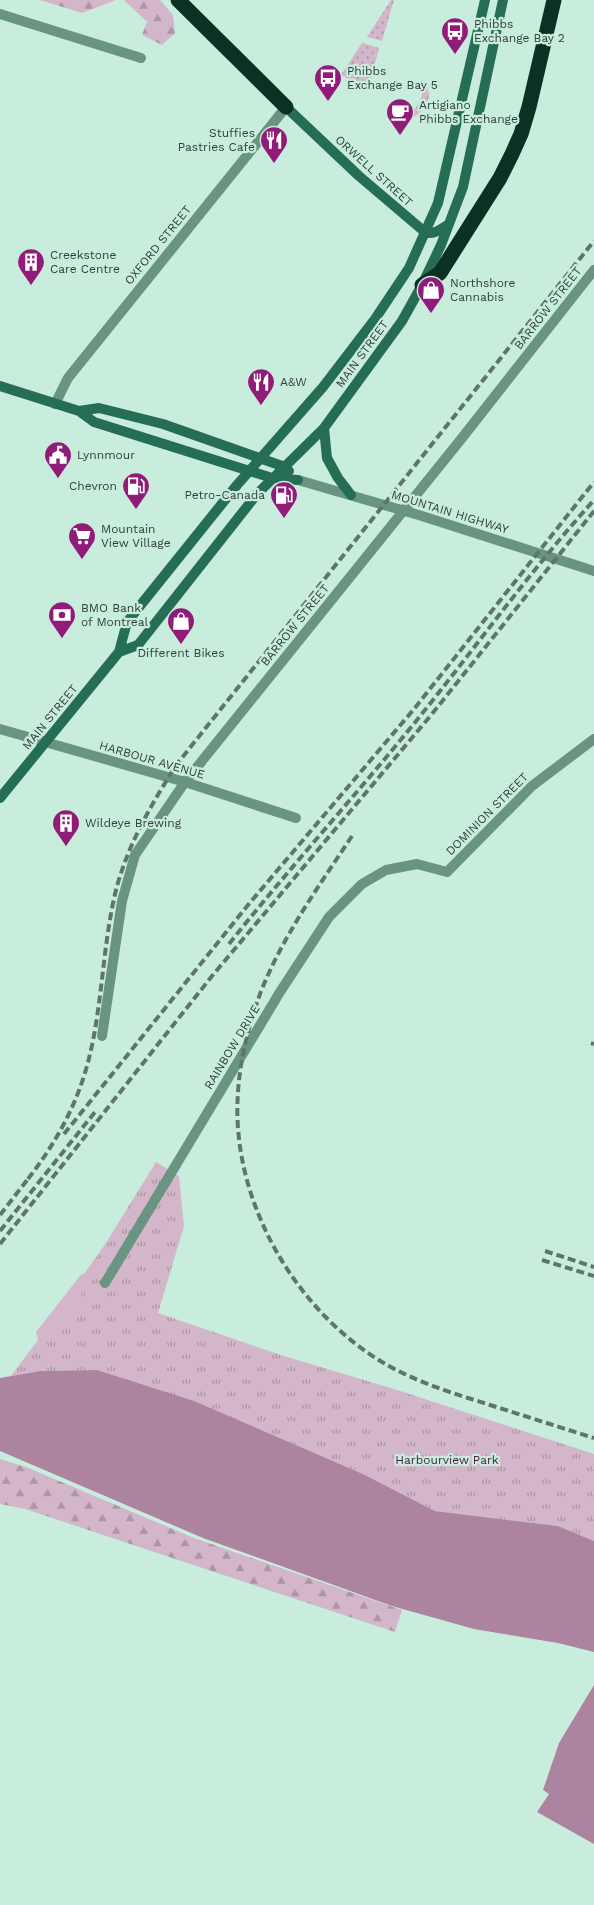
<svg xmlns="http://www.w3.org/2000/svg" width="594" height="1905" font-family="'Work Sans',sans-serif">
	<style>
		.grass { fill: #d3b6c9 }
		.forest { fill: url(#forest-firs) }
		.park { fill: url(#park-tufts) }
		.garden { fill: url(#garden-dots) }
		.water { fill: #ac84a0 }
		.lines { fill: none; stroke-linecap: round; stroke-linejoin: round }
		.street { stroke: #699482; stroke-width: 10 }
		.secondary { stroke: #256e55; stroke-width: 10 }
		.highway { stroke: #0b3124; stroke-width: 15 }
		.rail { stroke: #5f756b; stroke-width: 4; stroke-dasharray: 8 4; stroke-linecap: butt }
		.labels { text-anchor: middle; dominant-baseline: central; stroke-width: 4.5; stroke-linejoin: round; paint-order: stroke }
		.poi-label { font-size: 12px; fill: #303f38; stroke: #c9eddd; text-anchor: start }
		.street-label { font-size: 12px; fill: #303f38; stroke: #c9eddd }
		.park-label { font-size: 12px; fill: #4d1b41; stroke: #c9eddd }
	</style>
	<defs>
		<pattern id="forest-firs" width="22" height="20" patternUnits="userSpaceOnUse" patternTransform="scale(1.25)"><rect width="22" height="20" fill="#d3b6c9"/><path d="M5 1l3.5 6h-7zM16 11l3.5 6h-7z" fill="#ac95a4"/></pattern>
		<pattern id="park-tufts" width="24" height="20" patternUnits="userSpaceOnUse" patternTransform="scale(1.25)"><rect width="24" height="20" fill="#d3b6c9"/><path d="M3 7l-1-3M5 7V3M7 7l1-3M15 17l-1-3M17 17v-4M19 17l1-3" fill="none" stroke="#ac95a4"/></pattern>
		<pattern id="garden-dots" width="8" height="8" patternUnits="userSpaceOnUse" patternTransform="scale(1.25)"><rect width="8" height="8" fill="#d3b6c9"/><path d="M2 2h.1M6 6h.1" fill="none" stroke="#ac95a4" stroke-width="1.8" stroke-linecap="round"/></pattern>
	</defs>
	<rect width="100%" height="100%" fill="#c9eddd"/>
	<path class="grass" d="M104 1246 75 1339 30 1352 38 1340 36 1332 80 1276 85 1273Z"/>
	<path class="forest" d="M40 0H116L82 13Z
		M124 0H160L173 15 175 33 162 45 142 35 147 22Z
		M0 1459 26 1467 194 1538 402 1610 395 1632 25 1509 0 1504Z"/>
	<path class="park" d="M156 1162 179 1176 184 1226 158 1313 284 1356 394 1389 594 1454V1541L558 1526 435 1511 365 1475 97 1370 40 1371 11 1376 38 1340H45L56 1335 81 1296 85 1273 104 1246Z"/>
	<path class="garden" d="M391 0H394L382 41 367 37Z
		M362 43 379 48 370 82 362 85 341 75Z
		M424 79C425 83 429 90 429 95 429 109 413 119 401 124L391 117C415 119 424 100 424 79Z"/>
	<path class="water" d="M97 1370 194 1401 365 1475 435 1511 558 1526 594 1541V1652L558 1643 474 1629 392 1606 203 1538 0 1451V1378L40 1371Z
		M594 1685V1844L537 1812 549 1794 543 1790 559 1743Z"/>
	<g class="lines">
		<path class="street" d="M0 14 141 58
			M55 404 68 378 286 107
			M298 480 422 516 594 571
			M0 729 185 782 296 818
			M102 1036 122 901 135 855 185 782 462 438 594 270
			M105 1283 280 992 329 917 362 884 386 870 417 864 447 872 532 786 594 739"/>
		<path class="secondary" d="M286 107 359 176 426 233C436 234 441 229 449 224
			M0 386 79 411 94 422 272 478 298 480
			M79 411 99 408 163 424 285 467 289 471
			M324 428 327 458 338 478 351 495
			M119 652 138 645 257 494 324 428 402 321 422 285 441 245 463 187 503 0
			M0 798 119 652 127 622 237 485 323 387 375 319 409 268 438 203 485 0"/>
		<path class="highway" d="M178 0 286 107
			M422 285 440 273 500 178 512 154 521 134 529 107 554 0"/>
		<path class="rail" d="M352 836C319 886 282 937 260 994 249 1025 240 1059 238 1092 230 1200 296 1314 389 1366 421 1384 456 1394 490 1405 525 1416 559 1427 594 1438
			M229 944C291 866 358 793 421 715 478 644 532 569 594 500
			M591 1043 594 1044
			M64 1134 248 905 414 709 594 482
			M28 1179C52 1148 72 1114 84 1076 103 1016 101 951 116 890 128 844 152 803 177 764L594 241
			M0 1215 31 1175
			M0 1231 95 1112
			M0 1244 212 976 432 714 594 511
			M545 1251 594 1267
			M542 1260 594 1276"/>
	</g>
	<defs>
		<g id="bus-pin" transform="scale(1.4375)"><path d="M0 17L-7.5 6A9.5 9.5 0 1 1 7.5 6Z" fill="#911b79" stroke="#c9eddd"/><path d="M-5-6H5V4H4V6H2V4H-2V6H-4V4H-5ZM-3.5-4V0h7V-4ZM-3.5 1.2v1.5H-2V1.2ZM2 1.2v1.5H3.5V1.2Z" fill="#fff"/></g>
		<g id="cafe-pin" transform="scale(1.4375)"><path d="M0 17L-7.5 6A9.5 9.5 0 1 1 7.5 6Z" fill="#911b79" stroke="#c9eddd"/><path d="M-5.5-4.5H6V0H3Q3 3.5 0 3.5H-2.5Q-5.5 3.5-5.5 0ZM3-3.2v2h1.7v-2ZM-6 4.5H4V6H-6Z" fill="#fff"/></g>
		<g id="restaurant-pin" transform="scale(1.4375)"><path d="M0 17L-7.5 6A9.5 9.5 0 1 1 7.5 6Z" fill="#911b79" stroke="#c9eddd"/><path d="M-5-6h1v4h1v-4h1v4h1v-4h1v5L-1.5 .5V6h-2V.5L-5-1ZM5-6V6H3V1.5H1.5Q1.5-4 5-6Z" fill="#fff"/></g>
		<g id="building-pin" transform="scale(1.4375)"><path d="M0 17L-7.5 6A9.5 9.5 0 1 1 7.5 6Z" fill="#911b79" stroke="#c9eddd"/><path d="M-4-6H4V6H1V3H-1V6H-4ZM-2.5-4.3h1.7v1.8h-1.7ZM.8-4.3h1.7v1.8H.8ZM-2.5-1h1.7V.8h-1.7ZM.8-1h1.7V.8H.8Z" fill="#fff"/></g>
		<g id="shop-pin" transform="scale(1.4375)"><path d="M0 17L-7.5 6A9.5 9.5 0 1 1 7.5 6Z" fill="#911b79" stroke="#c9eddd"/><path d="M-5-2.5h2.3a2.7 3.5 0 0 1 5.4 0H5L5.5 6h-11ZM-1.5-2.5h3a1.5 2.3 0 0 0-3 0Z" fill="#fff"/></g>
		<g id="civic-pin" transform="scale(1.4375)"><path d="M0 17L-7.5 6A9.5 9.5 0 1 1 7.5 6Z" fill="#911b79" stroke="#c9eddd"/><path d="M-.6-6.5H3V-4.5H.6V-3L4-1V1h2V6H-6V1h2V-1L-.6-3ZM-1.2 2.5V6h2.4V2.5Z" fill="#fff"/></g>
		<g id="fuel-pin" transform="scale(1.4375)"><path d="M0 17L-7.5 6A9.5 9.5 0 1 1 7.5 6Z" fill="#911b79" stroke="#c9eddd"/><path d="M-5.5-6h7V0h2V4h1.3V-2.5L3-4.5l.8-.8L6-3V5H2.5V1h-1V6h-7ZM-4.2-4.7v3.2H.2V-4.7Z" fill="#fff"/></g>
		<g id="supermarket-pin" transform="scale(1.4375)"><path d="M0 17L-7.5 6A9.5 9.5 0 1 1 7.5 6Z" fill="#911b79" stroke="#c9eddd"/><path d="M-6-5.5h2.5l.6 2H6L4.5 2H-2.5L-4.4-4H-6ZM-1.5 3.2a1.3 1.3 0 1 0 .1 0ZM3 3.2a1.3 1.3 0 1 0 .1 0Z" fill="#fff"/></g>
		<g id="bank-pin" transform="scale(1.4375)"><path d="M0 17L-7.5 6A9.5 9.5 0 1 1 7.5 6Z" fill="#911b79" stroke="#c9eddd"/><path d="M-6-4H6V4H-6ZM0-2.3a2.3 2.3 0 1 0 0 4.6a2.3 2.3 0 1 0 0-4.6Z" fill="#fff"/></g>
	</defs>
	<g fill-rule="evenodd">
		<use href="#bus-pin" x="455" y="31"/>
		<use href="#bus-pin" x="328" y="78"/>
		<use href="#cafe-pin" x="400" y="112"/>
		<use href="#restaurant-pin" x="274" y="140"/>
		<use href="#building-pin" x="31" y="262"/>
		<use href="#shop-pin" x="431" y="290"/>
		<use href="#restaurant-pin" x="261" y="382"/>
		<use href="#civic-pin" x="58" y="455"/>
		<use href="#fuel-pin" x="136" y="486"/>
		<use href="#fuel-pin" x="284" y="495"/>
		<use href="#supermarket-pin" x="82" y="536"/>
		<use href="#bank-pin" x="62" y="615"/>
		<use href="#shop-pin" x="181" y="621"/>
		<use href="#building-pin" x="66" y="823"/>
	</g>
	<g class="labels">
		<g class="poi-label">
			<text x="474" y="24">Phibbs<tspan x="474" dy="14">Exchange Bay 2</tspan></text>
			<text x="347" y="71">Phibbs<tspan x="347" dy="14">Exchange Bay 5</tspan></text>
			<text x="419" y="105">Artigiano<tspan x="419" dy="14">Phibbs Exchange</tspan></text>
			<text x="255" y="133" text-anchor="end">Stuffies<tspan x="255" dy="14">Pastries Cafe</tspan></text>
			<text x="50" y="255">Creekstone<tspan x="50" dy="14">Care Centre</tspan></text>
			<text x="450" y="283">Northshore<tspan x="450" dy="14">Cannabis</tspan></text>
			<text x="280" y="382">A&amp;W</text>
			<text x="77" y="455">Lynnmour</text>
			<text x="117" y="486" text-anchor="end">Chevron</text>
			<text x="265" y="495" text-anchor="end">Petro-Canada</text>
			<text x="101" y="529">Mountain<tspan x="101" dy="14">View Village</tspan></text>
			<text x="81" y="608">BMO Bank<tspan x="81" dy="14">of Montreal</tspan></text>
			<text x="181" y="653" text-anchor="middle">Different Bikes</text>
			<text x="85" y="823">Wildeye Brewing</text>
		</g>
		<g class="street-label">
			<text transform="translate(374 171) rotate(42)">ORWELL STREET</text>
			<text transform="translate(158 245) rotate(-51)">OXFORD STREET</text>
			<text transform="translate(548 308) rotate(-52)">BARROW STREET</text>
			<text transform="translate(362 354) rotate(-54)">MAIN STREET</text>
			<text transform="translate(450 512) rotate(17)">MOUNTAIN HIGHWAY</text>
			<text transform="translate(295 625) rotate(-51)">BARROW STREET</text>
			<text transform="translate(50 717) rotate(-51)">MAIN STREET</text>
			<text transform="translate(152 760) rotate(16)">HARBOUR AVENUE</text>
			<text transform="translate(487 814) rotate(-45)">DOMINION STREET</text>
			<text transform="translate(232 1047) rotate(-59)">RAINBOW DRIVE</text>
		</g>
		<g class="park-label">
			<text x="447" y="1460">Harbourview Park</text>
		</g>
	</g>
</svg>
